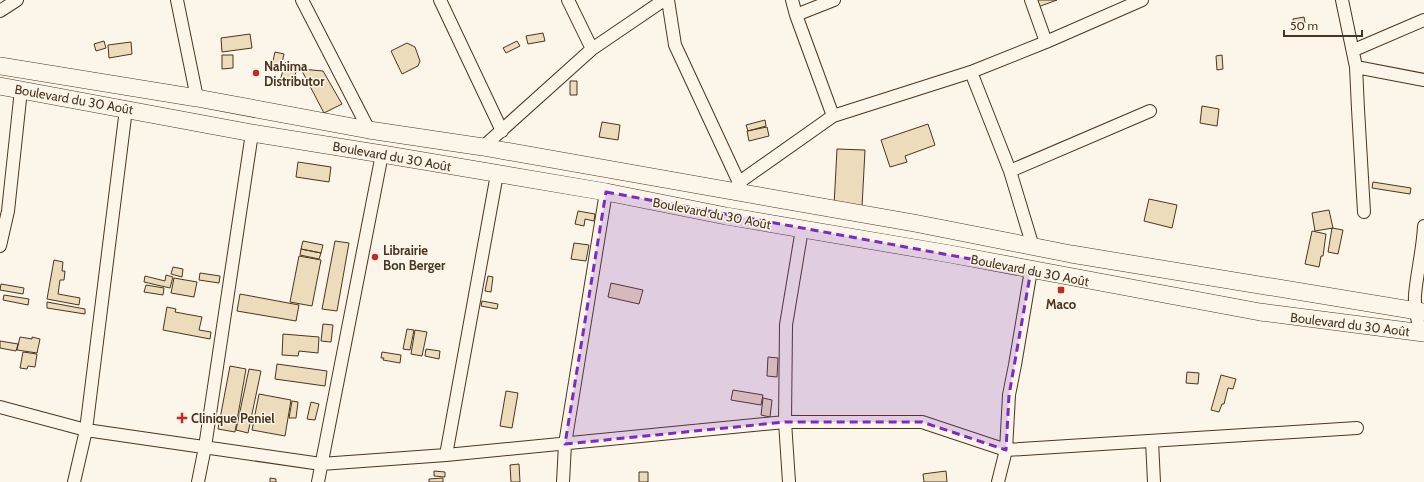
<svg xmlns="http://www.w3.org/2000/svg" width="1424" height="482" font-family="Cabin,sans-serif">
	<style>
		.building { fill: #ecdcbc; stroke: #4a3520 }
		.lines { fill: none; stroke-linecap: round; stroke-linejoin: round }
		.minor-casing { stroke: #4a3520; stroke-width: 14 }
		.highway-casing { stroke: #4a3520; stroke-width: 18 }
		.minor { stroke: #fbf6e9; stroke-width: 12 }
		.highway { stroke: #fbf6e9; stroke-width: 17 }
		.marked { fill: #7b2cbf; fill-opacity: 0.2; stroke: #7b2cbf; stroke-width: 3; stroke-dasharray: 8 5; stroke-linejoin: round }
		.poi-dot { fill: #c62828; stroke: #fbf6e9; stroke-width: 1.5 }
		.labels { text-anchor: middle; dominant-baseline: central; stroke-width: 3; stroke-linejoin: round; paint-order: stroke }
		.poi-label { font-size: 13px; font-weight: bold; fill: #4a3520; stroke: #fbf6e9; text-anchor: start }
		.street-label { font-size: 13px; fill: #4a3520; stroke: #fbf6e9 }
	</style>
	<rect width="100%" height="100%" fill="#fbf6e9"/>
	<path class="building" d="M1036 0H1057L1038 7Z
		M1304 17 1305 23 1294 25 1293 19Z
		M543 33 545 41 528 44 526 36Z
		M250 34 252 48 222 52 221 38Z
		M104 41 106 48 96 51 94 44Z
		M517 41 520 46 506 53 503 48Z
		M131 42 132 54 109 58 108 45Z
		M407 43 415 47 420 61 418 66 402 74 391 51Z
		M275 52 284 54 281 67 272 65Z
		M222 55H233V68L222 69Z
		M1222 55 1223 69 1217 70 1216 56Z
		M286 62 298 66 292 84 280 80Z
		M301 69 323 71 342 104 324 113Z
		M570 81H577V95H570Z
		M1202 106 1219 109 1217 126 1200 123Z
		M765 120 766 126 748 131 746 125Z
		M602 122 620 125 618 140 599 137Z
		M928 124 935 145 905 156 907 162 890 167 881 140Z
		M767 127 769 136 749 141 747 131Z
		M837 149 865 150 862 207 834 206Z
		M298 162 331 167 329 182 296 177Z
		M1373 182 1411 188 1410 194 1372 188Z
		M1149 199 1177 205 1172 228 1144 221Z
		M1329 210 1333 228 1315 231 1312 213Z
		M578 211 595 214 594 221 585 219 584 226 575 224Z
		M1332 228 1343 230 1338 254 1328 252Z
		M1312 231 1326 234 1323 256H1321L1319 267 1305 264Z
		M303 241 323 245 321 253 301 249Z
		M335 241 349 243 337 311 322 309Z
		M574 243 589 245 586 261 571 259Z
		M301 249 321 253 319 259 300 255Z
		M299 256 321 260 312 306 290 302Z
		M54 260 63 262 62 271H65L64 280H60L58 294 80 298 79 305 47 299Z
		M173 267 183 269 182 277 171 274Z
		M200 273 220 276 219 283 199 280Z
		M166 275 173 277 170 288 144 282 145 276 165 281Z
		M488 276 493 277 491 292 485 291Z
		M174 278 197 282 194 297 171 293Z
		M611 283 643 290 639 304 608 297Z
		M1 284 24 288 23 294 0 290Z
		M146 285 164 288 163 295 144 292Z
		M240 294 299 305 296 321 237 311Z
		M4 295 29 299 28 305 3 300Z
		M482 301 498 304 497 309 481 306Z
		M47 302 85 309V314L47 308Z
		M167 307 176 309 175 312 202 317 199 330 211 332 210 339 163 330Z
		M323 324 333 325 331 342 321 341Z
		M407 329 414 330 410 350 403 349Z
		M415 330 427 332 422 356 411 354Z
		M283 334 319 337 318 353 299 351 298 356 282 355Z
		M20 337 32 339V337L40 339 37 353 17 350Z
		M0 341 18 344 16 351 0 348Z
		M426 349 440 351 439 359 425 356Z
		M23 352 37 354 35 367 28 366 27 369 20 368Z
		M382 352 401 355 400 363 383 360 384 358H381Z
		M768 357 778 358 777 377 767 376Z
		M277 364 327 371 325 386 275 379Z
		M230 366 246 369 235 432 218 429Z
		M249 369 261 371 248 433 236 430Z
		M1187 372 1199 373 1198 384 1186 383Z
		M1221 375 1236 379 1233 389 1228 388 1224 404H1222L1219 412 1211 410Z
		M733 390 763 395 761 405 731 400Z
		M506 391 518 393 512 428 500 426Z
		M259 394 291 400 285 436 252 430Z
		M763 398 772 400 770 417 761 415Z
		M292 401 298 402 296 418H289Z
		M311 402 319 404 315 420 307 419Z
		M519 464 520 482H511L510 465Z
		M434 471 445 472V477L434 476Z
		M946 471 947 482H924L923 474Z
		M639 472H648V482H639Z
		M270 478 276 479V482H270Z
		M443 478V482H429V479Z"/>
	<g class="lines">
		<g class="minor-casing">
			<path id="minor" d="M177 0 197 98
				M302 0 369 130
				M440 0 502 131
				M568 0 592 49
				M668 0 675 45 742 189
				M792 0 796 15 833 116
				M1031 0 1046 42
				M1342 0 1356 67 1358 109 1364 212
				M0 11 17 0
				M796 15 834 0
				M1354 50 1424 20
				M1356 67 1424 80
				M971 72 1010 171 1033 247
				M483 147 592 49 664 0
				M1010 171 1150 111
				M738 183 833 116 971 72 1046 42 1142 0
				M0 246 8 211 21 90
				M1420 333C1418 320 1414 308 1415 295 1417 272 1423 249 1424 226
				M0 407 86 430 321 464 446 455 785 422H922L1006 450 1357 428
				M1152 441 1154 482
				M446 455 497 174
				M74 482 86 430 126 109
				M198 482 205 447 252 133
				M318 482 382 154
				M563 482 565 444 606 192
				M789 482 785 422 786 325 802 229
				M998 482 1006 450 1009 395 1015 365 1031 270"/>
		</g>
		<g class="highway-casing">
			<path id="highway" d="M0 66 197 98 369 130 483 147 743 193 914 223 1071 254 1424 312
				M0 86 252 133 382 154 606 192 726 216 950 254 1260 312 1424 333"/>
		</g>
		<use href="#minor" class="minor"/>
		<use href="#highway" class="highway"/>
	</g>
	<path class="marked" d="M606 192 1031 270 1009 395 1006 450 922 422H785L565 444Z"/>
	<g class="poi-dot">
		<circle cx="256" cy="73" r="4"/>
		<circle cx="375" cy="257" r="4"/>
		<rect x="1057" y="286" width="8" height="8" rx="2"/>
		<path d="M180 412h4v4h4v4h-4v4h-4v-4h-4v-4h4z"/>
	</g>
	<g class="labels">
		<g class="poi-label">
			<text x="264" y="66">Nahima<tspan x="264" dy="15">Distributor</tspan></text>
			<text x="383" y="250">Librairie<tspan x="383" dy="15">Bon Berger</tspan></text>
			<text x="1061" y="304" text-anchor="middle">Maco</text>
			<text x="191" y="418">Clinique Peniel</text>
		</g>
		<g class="street-label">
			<text transform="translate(74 99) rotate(10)">Boulevard du 30 Août</text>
			<text transform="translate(392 156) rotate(10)">Boulevard du 30 Août</text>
			<text transform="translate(712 213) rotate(11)">Boulevard du 30 Août</text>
			<text transform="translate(1030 270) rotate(11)">Boulevard du 30 Août</text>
			<text transform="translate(1350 324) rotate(7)">Boulevard du 30 Août</text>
		</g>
	</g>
	<path d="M1284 30v6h78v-6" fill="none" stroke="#4a3520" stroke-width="2"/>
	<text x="1290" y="30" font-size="12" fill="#4a3520" stroke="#fbf6e9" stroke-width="3" paint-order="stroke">50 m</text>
</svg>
